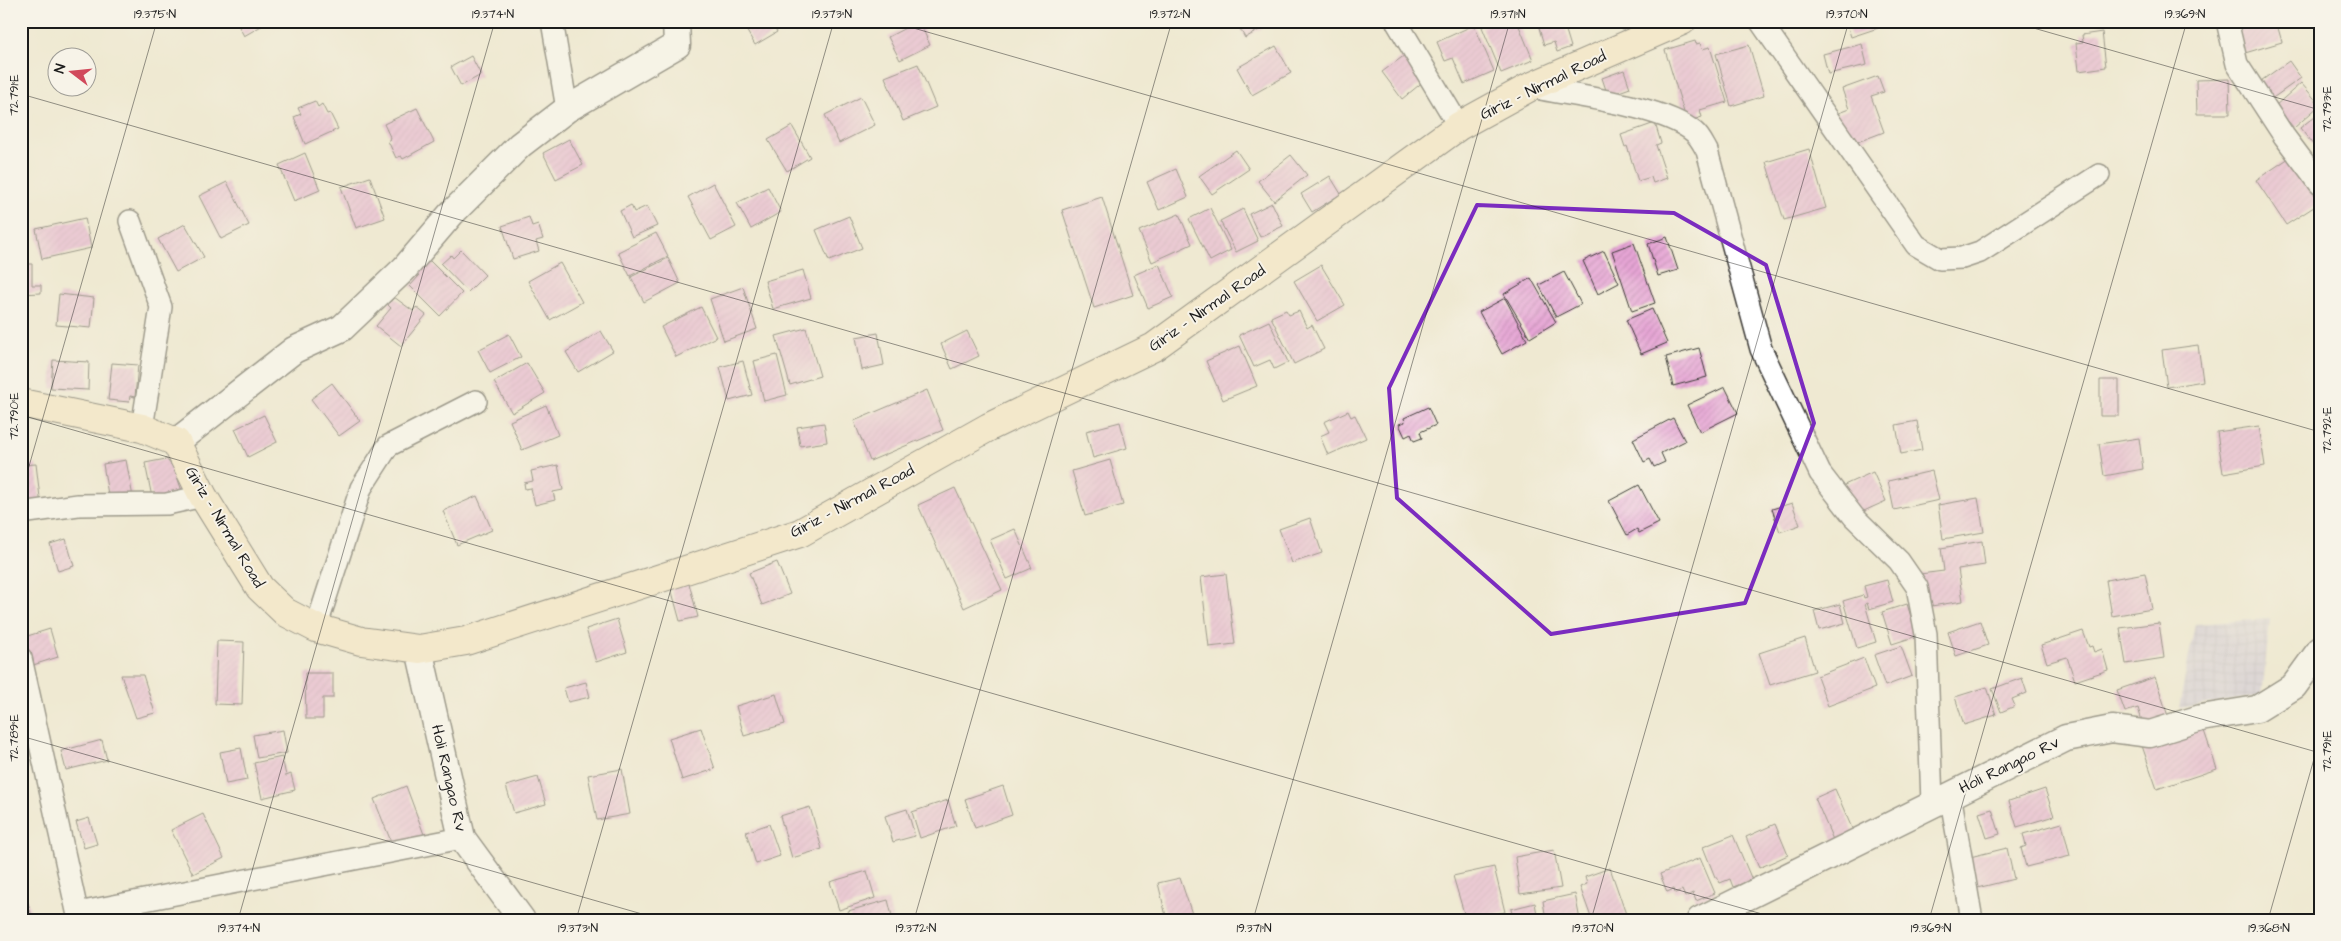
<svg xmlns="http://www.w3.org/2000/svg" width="2341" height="941" font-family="'Architects Daughter',sans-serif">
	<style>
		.industrial { fill: url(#industrial-grid) }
		.building { fill: url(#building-hatch) }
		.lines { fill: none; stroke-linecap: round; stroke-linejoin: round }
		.minor-casing { stroke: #3c3b37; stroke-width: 24 }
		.tertiary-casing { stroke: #3c3b37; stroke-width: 29 }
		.secondary-casing { stroke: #3c3b37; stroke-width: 30 }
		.minor { stroke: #fff; stroke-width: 21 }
		.tertiary { stroke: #fff; stroke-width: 26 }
		.secondary { stroke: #f9e7c3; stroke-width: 28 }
		.marked { fill: none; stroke: #7b2cbf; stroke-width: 4; stroke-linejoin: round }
		.ticks { fill: none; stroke: #1c1c1c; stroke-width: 1; stroke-opacity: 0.45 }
		.labels { text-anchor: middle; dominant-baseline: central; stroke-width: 4; stroke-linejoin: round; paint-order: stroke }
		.street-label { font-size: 16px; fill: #1c1c1c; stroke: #f7f3e8 }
		.neatline { fill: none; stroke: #1c1c1c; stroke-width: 2 }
		.ticks-label { font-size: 12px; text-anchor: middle; fill: #1c1c1c }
	</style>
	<defs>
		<pattern id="industrial-grid" width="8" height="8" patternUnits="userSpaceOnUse" patternTransform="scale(1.25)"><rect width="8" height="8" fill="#c7c0d9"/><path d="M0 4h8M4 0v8" fill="none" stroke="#aaa4ba"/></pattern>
		<pattern id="building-hatch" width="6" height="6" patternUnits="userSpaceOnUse" patternTransform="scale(1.25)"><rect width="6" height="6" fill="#e6a5d5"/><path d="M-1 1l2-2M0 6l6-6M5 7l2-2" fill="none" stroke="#c58db6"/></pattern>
	</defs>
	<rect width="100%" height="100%" fill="#f7f3e8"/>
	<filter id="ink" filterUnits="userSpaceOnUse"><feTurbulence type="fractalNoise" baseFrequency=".02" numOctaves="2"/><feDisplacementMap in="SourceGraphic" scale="10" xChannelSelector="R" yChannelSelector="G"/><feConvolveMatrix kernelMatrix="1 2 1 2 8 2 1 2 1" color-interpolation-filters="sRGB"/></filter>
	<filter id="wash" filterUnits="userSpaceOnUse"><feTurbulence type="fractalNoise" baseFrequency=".0096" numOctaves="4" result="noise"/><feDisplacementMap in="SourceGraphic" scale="20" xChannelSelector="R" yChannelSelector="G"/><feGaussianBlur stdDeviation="1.12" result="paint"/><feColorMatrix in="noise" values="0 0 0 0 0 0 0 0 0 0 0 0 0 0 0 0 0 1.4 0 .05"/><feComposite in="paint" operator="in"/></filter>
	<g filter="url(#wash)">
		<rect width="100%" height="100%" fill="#efe9d2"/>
		<path class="industrial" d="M2270 619 2262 696 2179 708 2195 624Z"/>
		<g id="blocks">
			<path class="building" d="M236 21H270L244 36Z
				M741 21H771L777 32 755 45Z
				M919 21 930 45 900 60 888 37Z
				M1236 21H1264L1266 26 1245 38Z
				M1496 21H1517L1533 60 1501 73 1482 27Z
				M1537 21H1563L1571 47 1557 52 1554 42 1544 45Z
				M1581 21H1604V22L1583 28Z
				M1846 21H1876L1878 28 1851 37Z
				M2236 21H2276L2282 42 2245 53Z
				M1474 25 1494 71 1464 84 1453 58 1445 61 1437 42Z
				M2102 32 2106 67 2079 71 2076 43 2083 42 2082 35Z
				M1695 41 1696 44 1700 43 1702 49 1710 47 1727 102 1700 110 1702 117 1687 122 1665 50Z
				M1862 44 1867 65 1828 74 1823 54Z
				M1749 45 1764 96 1731 106 1716 54Z
				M1276 46 1291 73 1252 95 1237 68Z
				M1405 55 1424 81 1402 99 1382 72Z
				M471 56 481 75 461 86 451 67Z
				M2289 61 2301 78 2270 100 2258 83Z
				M918 64 936 107 903 121 885 77Z
				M1624 70 1630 88 1608 96 1602 78Z
				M1878 76 1884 92 1871 96 1884 132 1847 146 1836 114 1849 109 1842 89Z
				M2229 79 2230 114H2197L2196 80Z
				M2301 83 2320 105 2294 128 2275 106Z
				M861 97 875 125 839 143 825 115Z
				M315 101 318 107 322 104 327 114 330 113 338 129 305 144 294 117 301 114 298 108Z
				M417 108 434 142 403 159 401 156 396 158 388 141 391 139 384 124Z
				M2320 112V150L2318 151 2300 128Z
				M1655 123 1661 143 1656 145 1667 178 1653 183 1651 177 1638 181 1627 146 1625 147 1621 135Z
				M792 126 810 157 787 171 768 140Z
				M569 139 583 165 556 179 543 153Z
				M1809 149 1826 208 1784 220 1766 162Z
				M1236 150 1249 169 1212 194 1199 176Z
				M305 153 320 190 294 201 279 165Z
				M1291 155 1307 175 1274 201 1258 181Z
				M2292 156 2320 198V203L2286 225 2256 180Z
				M1176 169 1188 197 1159 210 1147 182Z
				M1330 176 1341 194 1312 212 1301 194Z
				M370 177 385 218 356 228 341 187Z
				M227 182 249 225 221 239 199 196Z
				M713 183 736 227 711 240 688 197Z
				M768 187 781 212 751 229 737 203Z
				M1102 197 1133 295 1094 308 1062 210Z
				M1272 203 1283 226 1260 237 1249 214Z
				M631 205 634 212 647 206 657 226 632 237 620 211Z
				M1210 208 1231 250 1210 261 1189 219Z
				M1243 209 1258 241 1236 252 1220 221Z
				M1179 214 1192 244 1152 262 1139 231Z
				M849 216 862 248 829 261 816 230Z
				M529 217 532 226 538 224 543 239 536 241 539 251 513 259 502 226Z
				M85 218 91 248 42 259 36 229Z
				M185 224 204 257 176 272 158 239Z
				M656 233 668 256 630 276 618 252Z
				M1667 237 1678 270 1658 276 1648 244Z
				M1634 243 1655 303 1632 311 1612 251Z
				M461 250 485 275 468 292 441 264 451 255 453 258Z
				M1604 251 1619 283 1598 294 1583 261Z
				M668 258 680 283 644 302 631 277Z
				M429 260 462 293 440 316 410 286 419 276 416 273Z
				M560 263 582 302 550 320 528 281Z
				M21 264H32V285H41V293L21 294Z
				M1159 264 1173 297 1148 308 1134 275Z
				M1321 265 1345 305 1317 321 1294 281Z
				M803 270 811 298 773 309 765 281Z
				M1564 272 1581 304 1556 317 1539 285Z
				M1531 278 1556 322 1530 338 1504 294Z
				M743 287 757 329 724 341 710 299Z
				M59 294 94 298 91 328 56 325Z
				M394 297 413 311 416 307 426 315 401 346 376 326 391 308 388 305Z
				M1505 298 1527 340 1502 354 1479 312Z
				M701 307 716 337 676 357 661 327Z
				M1652 309 1667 343 1641 354 1626 320Z
				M1286 310 1289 315 1299 311 1307 328 1312 325 1324 349 1294 364 1271 317Z
				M1269 321 1288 362 1274 369 1270 360 1254 367 1239 335Z
				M806 328 820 376 790 385 776 336Z
				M601 331 613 351 578 372 566 352Z
				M967 331 979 356 952 369 941 344Z
				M878 333 884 365 862 370 856 337Z
				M509 334 521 357 490 373 478 350Z
				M2198 345 2203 381 2167 387 2162 350Z
				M1240 346 1257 386 1223 400 1206 361Z
				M1699 348 1707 377 1673 386 1666 357Z
				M777 355 787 395 764 401 754 361Z
				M53 360 89 362 88 390 51 388Z
				M743 361 752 395 729 401 720 367Z
				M112 363 138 365 135 397 130 396 129 402 108 400Z
				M527 363 545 393 512 413 494 382Z
				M2100 380H2119V416H2100Z
				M332 383 360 421 339 436 311 399Z
				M1725 387 1738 413 1700 432 1687 405Z
				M927 390 943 430 870 461 854 421Z
				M546 405 558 435 522 450 510 421Z
				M1428 407 1436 425 1420 432 1422 438 1414 441 1411 434 1405 437 1399 424 1405 422 1404 418Z
				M1348 411 1351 417 1355 415 1366 438 1328 455 1320 436 1329 432 1324 422Z
				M264 415 277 442 248 457 235 429Z
				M1673 418 1685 441 1661 453 1665 462 1654 467 1650 459 1644 462 1633 439Z
				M1917 421 1922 450 1901 454 1896 425Z
				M1120 422 1127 448 1093 458 1086 431Z
				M824 423 827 442 800 446 797 427Z
				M2259 426 2265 466 2223 473 2217 432Z
				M2139 438 2143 469 2104 476 2099 444Z
				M166 459 174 468 183 494 153 502 145 463Z
				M126 460 133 497 109 501 103 464Z
				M1110 460 1123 505 1085 516 1072 471Z
				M36 464 41 506 25 508 21 465Z
				M558 465 563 490 553 492 555 500 535 505 531 488 525 489 524 483 533 481 531 471Z
				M1932 471 1939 500 1894 510 1888 481Z
				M1873 472 1886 501 1855 515 1842 486Z
				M1639 485 1659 523 1639 533 1637 529 1627 535 1609 501Z
				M955 488 1002 590 964 608 918 505Z
				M477 496 492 530 457 545 443 511Z
				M1978 498 1984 532 1943 539 1938 505Z
				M1792 503 1800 525 1780 532 1772 509Z
				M1310 518 1322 553 1292 563 1279 529Z
				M1015 529 1032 568 1007 579 990 540Z
				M66 539 74 566 58 571 50 544Z
				M1982 541 1985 565 1958 569 1963 601 1925 607 1920 574 1944 571 1941 548Z
				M777 562 790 594 762 605 749 573Z
				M2145 573 2152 609 2112 616 2106 580Z
				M1226 574 1235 644 1209 647 1201 577Z
				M687 576 698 617 680 621 669 581Z
				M1887 580 1893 602 1869 609 1867 603 1865 604 1876 642 1857 648 1843 601 1863 595 1864 598 1867 597 1864 586Z
				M1840 604 1845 623 1819 630 1814 611Z
				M1907 604 1917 636 1892 644 1882 612Z
				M617 619 627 652 596 662 586 629Z
				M1980 621 1988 645 1956 656 1948 632Z
				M2159 623 2164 658 2126 664 2120 628Z
				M50 629 58 657 27 667 21 647V638Z
				M2083 631 2089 647 2092 646 2094 652 2102 649 2108 670 2075 681 2067 657 2047 663 2041 645Z
				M1805 638 1815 671 1770 685 1759 653Z
				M217 641 244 642 242 705 215 704Z
				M1901 646 1912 676 1885 686 1874 655Z
				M1864 658 1875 688 1828 706 1817 676Z
				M305 673H333V698H323V719H306Z
				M121 675H143L155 713 136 718Z
				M2155 677 2168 716 2143 724 2138 708 2125 712 2117 690Z
				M2022 678 2027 693 2012 699 2015 706 2001 712 1992 689Z
				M586 682 590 697 568 702 564 688Z
				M1987 687 1996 715 1964 725 1955 697Z
				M776 694 785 724 744 736 736 706Z
				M2201 722 2217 769 2157 789 2141 743Z
				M701 728 715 769 682 780 669 738Z
				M283 730 287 753 257 758 253 735Z
				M102 740 107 760 66 770 61 751Z
				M241 748 247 780 226 784 220 752Z
				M282 757 286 776 291 774 295 790 262 798 254 763Z
				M622 769 630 814 597 820 588 775Z
				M538 777 546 804 514 813 506 786Z
				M406 786 425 837 394 849 374 799Z
				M1003 786 1012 815 975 828 965 799Z
				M1835 789 1854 833 1834 842 1815 798Z
				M2045 789 2054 816 2017 827 2009 801Z
				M948 800 956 826 920 838 912 812Z
				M810 807 822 849 792 858 780 816Z
				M907 809 915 836 893 842 885 816Z
				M1992 809 2000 834 1987 838 1979 813Z
				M203 814 224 858 193 874 171 830Z
				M89 818 97 844 84 848 76 822Z
				M2062 823 2070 856 2026 867 2021 848 2026 846 2023 834Z
				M769 824 780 856 756 864 746 832Z
				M1775 824 1788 855 1759 868 1746 837Z
				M1733 835 1752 880 1733 887 1730 879 1720 883 1717 877H1715L1703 847Z
				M2007 848 2014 879 1977 888 1970 857Z
				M1554 850 1561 888 1520 894 1515 857Z
				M1700 858 1715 893 1696 901 1693 893 1685 897 1682 890 1675 893 1674 889 1667 892 1660 874Z
				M1494 867 1505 912 1466 920 1453 876Z
				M1610 868 1628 920H1592L1580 887 1587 884 1585 877Z
				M867 871 875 898 839 910 830 882Z
				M1180 878 1193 917 1167 920 1158 883Z
				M22 883 33 920H21Z
				M1575 894 1580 920H1546L1543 901Z
				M888 900 893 920H851L848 911Z
				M1535 903 1538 920H1513L1511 909Z
				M108 911 128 920H104Z"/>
		</g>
	</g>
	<g filter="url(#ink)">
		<use href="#blocks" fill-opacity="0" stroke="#3c3b37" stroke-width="1"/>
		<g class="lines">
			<g class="minor-casing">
				<path id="minor" d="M552 21 567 109
					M1396 21 1459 126
					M1760 21 1916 245 1940 259 1962 258 1980 252 2099 175
					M2227 21 2237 64 2284 136 2320 184
					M1530 87C1573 96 1662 105 1694 132 1700 137 1703 144 1707 151L1761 349 1820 473 1854 517 1899 561 1917 587 1926 634 1932 803
					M130 221 161 307 142 428
					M21 513 78 505 167 504 203 496
					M316 628 361 488 388 446 476 401
					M21 658 79 920
					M1950 794 1972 920
					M78 913 462 838"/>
			</g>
			<g class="tertiary-casing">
				<path id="tertiary" d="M176 442 294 350 342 328 405 268 451 214 520 145 567 109 677 45 676 21
					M419 649 462 838 522 920
					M1700 920 2066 738 2112 729 2150 734 2201 718 2257 709 2294 686 2320 650"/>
			</g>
			<g class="secondary-casing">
				<path id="secondary" d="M21 403 142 428 176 442 203 496 260 588 285 612 316 628 361 641 419 649 466 641 800 533 989 427 1154 347 1459 126 1530 87 1682 21"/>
			</g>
			<use href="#minor" class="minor"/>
			<use href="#tertiary" class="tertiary"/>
			<use href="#secondary" class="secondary"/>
		</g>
	</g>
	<path d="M0 0H2341V941H0ZM1477 205 1674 213 1766 265 1814 423 1745 603 1551 634 1397 498 1389 388Z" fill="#efe9d2" fill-opacity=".55" fill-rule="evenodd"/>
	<path class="marked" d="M1477 205 1674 213 1766 265 1814 423 1745 603 1551 634 1397 498 1389 388Z"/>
	<path class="ticks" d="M889 21 2320 432M2009 21 2320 110M21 94 2320 753M21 415 1783 920M21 494 157 21M21 736 663 920M238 920 495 21M576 920 834 21M914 920 1172 21M1253 920 1510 21M1591 920 1849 21M1929 920 2187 21M2268 920 2320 738"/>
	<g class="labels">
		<g class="street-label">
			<text transform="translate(1543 85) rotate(-26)">Giriz - Nirmal Road</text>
			<text transform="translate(1207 308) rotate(-35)">Giriz - Nirmal Road</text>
			<text transform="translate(852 501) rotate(-28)">Giriz - Nirmal Road</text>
			<text transform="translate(225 527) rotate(59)">Giriz - Nirmal Road</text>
			<text transform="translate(2009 765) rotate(-26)">Holi Rangao Rv</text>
			<text transform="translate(449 778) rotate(77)">Holi Rangao Rv</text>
		</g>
	</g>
	<rect width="2341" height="941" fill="none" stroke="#f7f3e8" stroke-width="55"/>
	<g transform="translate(72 72) rotate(286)"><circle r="24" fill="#f7f3e8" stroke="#9f9d96"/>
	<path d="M0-4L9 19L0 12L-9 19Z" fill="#d1495b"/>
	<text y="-8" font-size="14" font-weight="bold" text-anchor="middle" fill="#1c1c1c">N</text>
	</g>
	<rect x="28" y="28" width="2286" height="886" class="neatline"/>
	<g class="ticks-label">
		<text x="155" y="18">19.375°N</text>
		<text x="493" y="18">19.374°N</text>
		<text x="832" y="18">19.373°N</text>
		<text x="1170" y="18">19.372°N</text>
		<text x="1508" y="18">19.371°N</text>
		<text x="1847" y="18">19.370°N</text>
		<text x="2185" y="18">19.369°N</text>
		<text transform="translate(14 95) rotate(-90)" y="4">72.791°E</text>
		<text transform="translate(2327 109) rotate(-90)" y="4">72.793°E</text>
		<text transform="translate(14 416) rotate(-90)" y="4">72.790°E</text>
		<text transform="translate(2327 430) rotate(-90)" y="4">72.792°E</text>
		<text transform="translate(14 738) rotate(-90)" y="4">72.789°E</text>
		<text transform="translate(2327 751) rotate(-90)" y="4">72.791°E</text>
		<text x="239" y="932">19.374°N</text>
		<text x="578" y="932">19.373°N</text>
		<text x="916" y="932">19.372°N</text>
		<text x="1254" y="932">19.371°N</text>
		<text x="1593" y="932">19.370°N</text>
		<text x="1931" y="932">19.369°N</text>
		<text x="2269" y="932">19.368°N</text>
	</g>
</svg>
